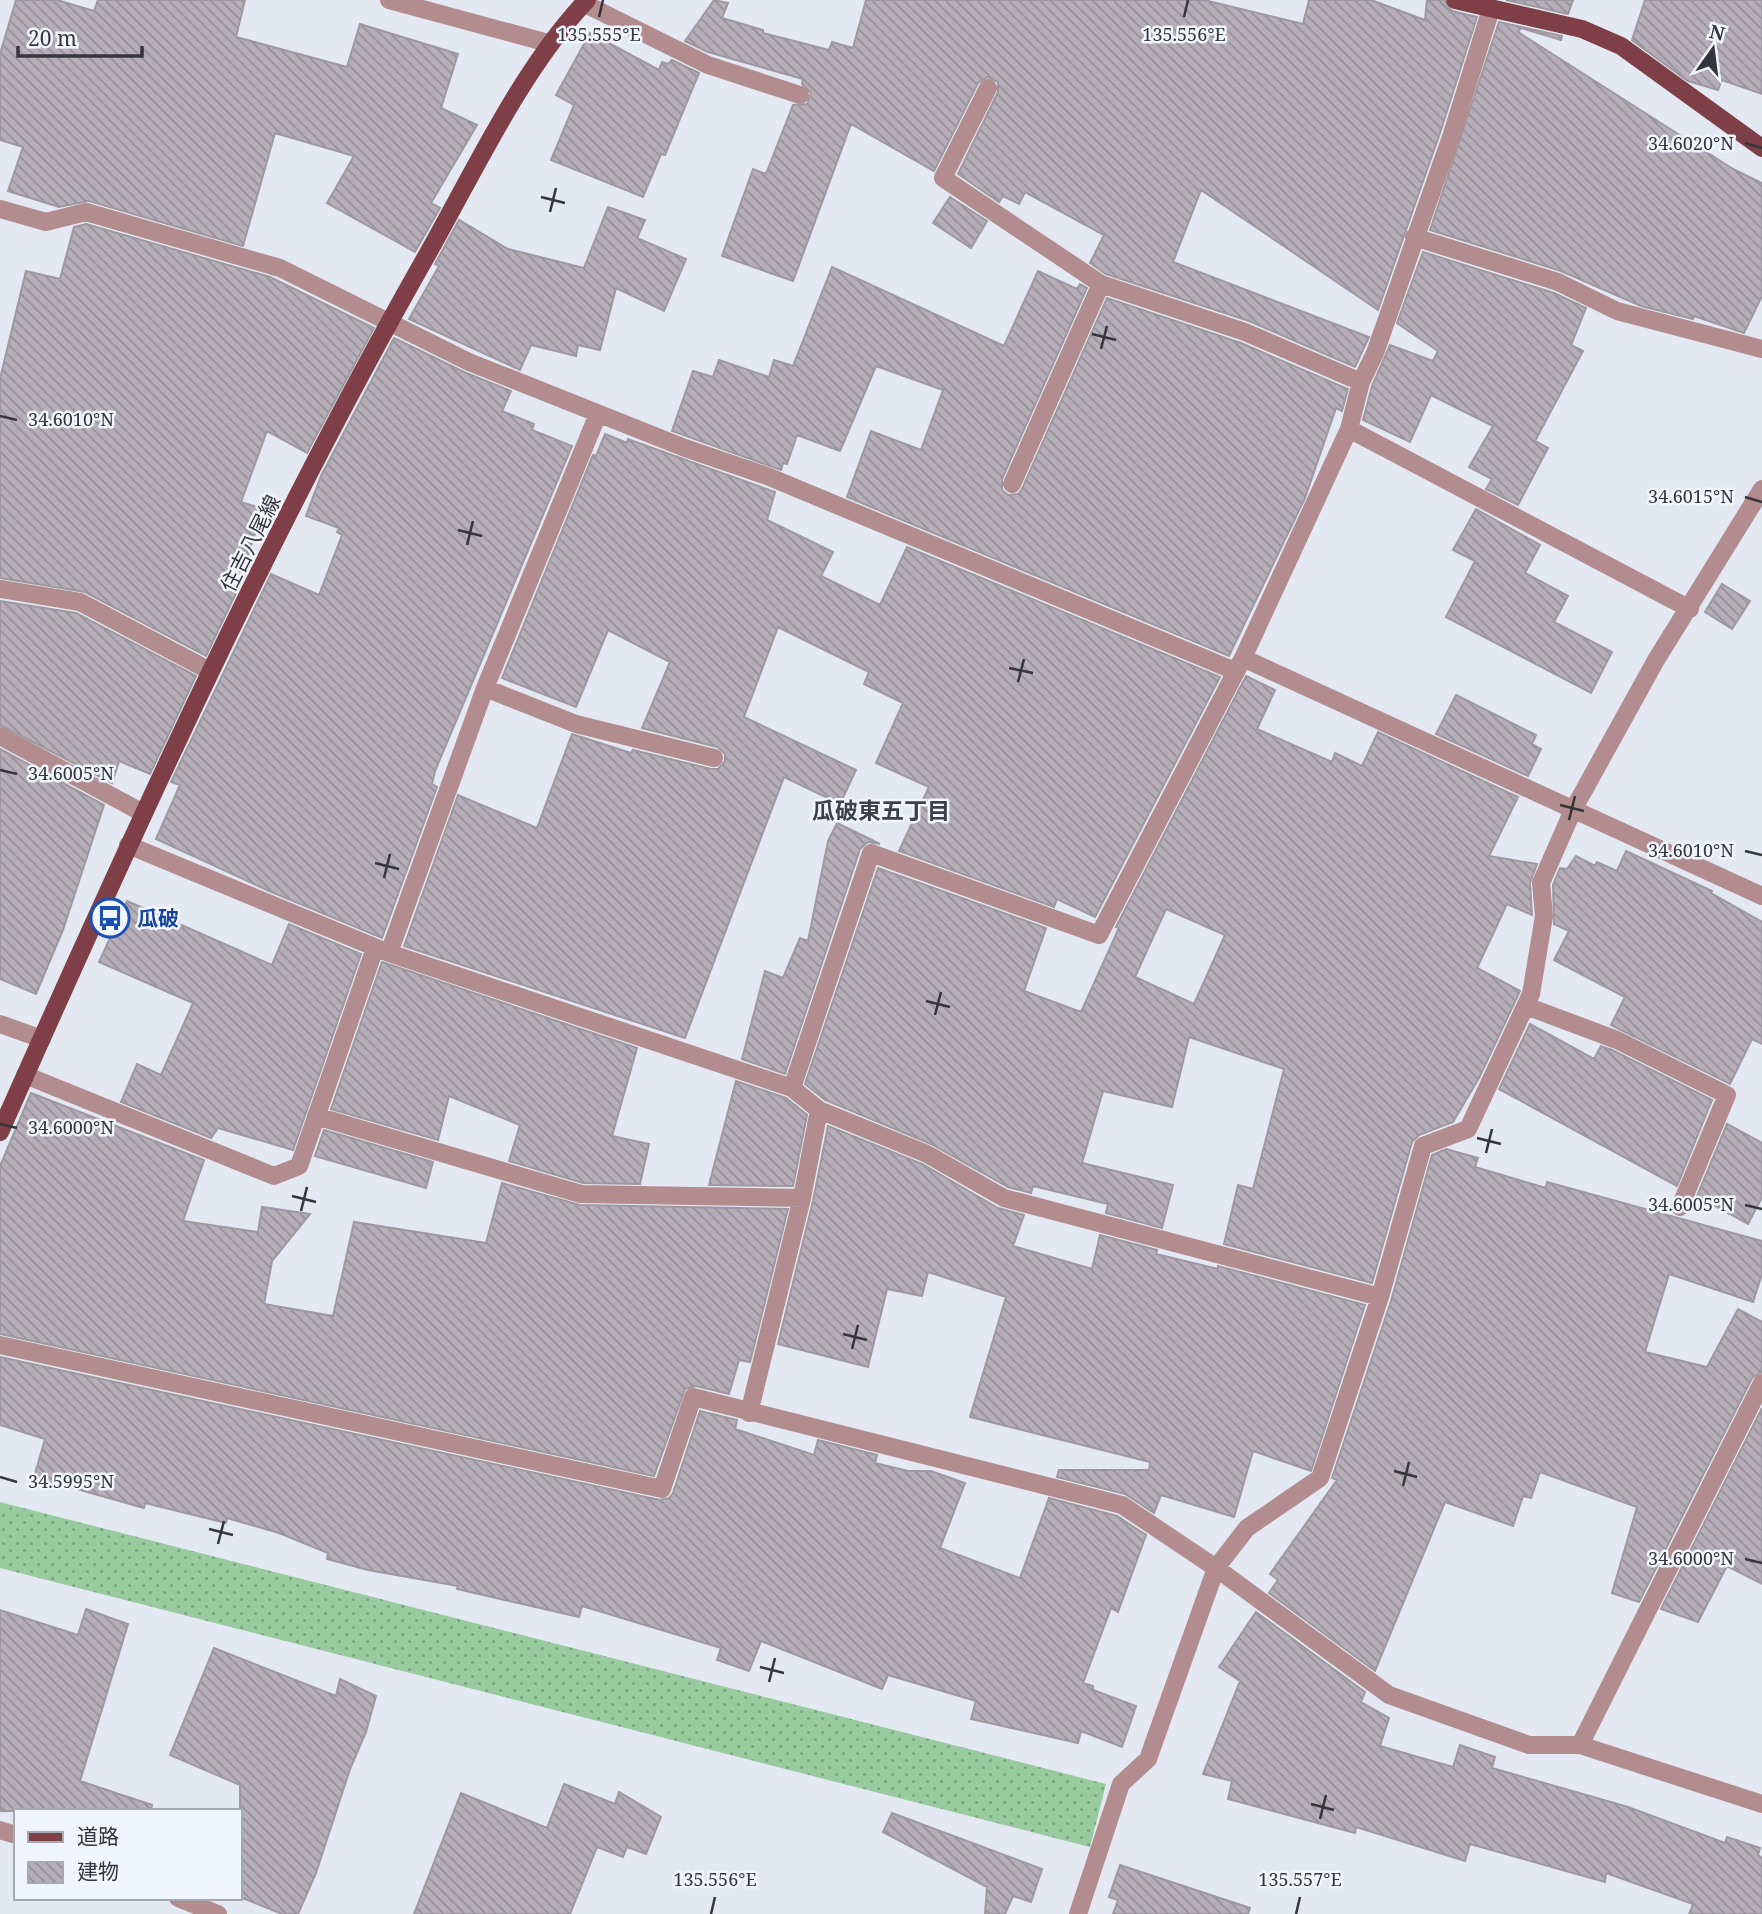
<svg xmlns="http://www.w3.org/2000/svg" width="1762" height="1914" font-family="'Noto Serif','Noto Sans JP',serif">
	<style>
		.grass { fill: url(#grass-dots) }
		.building { fill: url(#building-back-hatch); stroke: #9e98a0; stroke-width: 2; fill-rule: evenodd }
		.lines { fill: none; stroke-linecap: round; stroke-linejoin: round }
		.minor { stroke: #b28c8e; stroke-width: 18 }
		.major { stroke: #7e3f46; stroke-width: 18 }
		.ticks { fill: none; stroke: #34363a; stroke-width: 2.5 }
		.labels { text-anchor: middle; dominant-baseline: central; stroke-width: 5; stroke-linejoin: round; paint-order: stroke }
		.street-label { font-size: 21px; fill: #34363a; stroke: #f0f5ff }
		.transit-label { font-size: 21px; font-weight: bold; fill: #164399; stroke: #f0f5ff; text-anchor: start }
		.neighbourhood-label { font-size: 23px; font-weight: bold; fill: #3c4048; stroke: #f0f5ff }
		.ticks-label { font-size: 18px; text-anchor: middle; fill: #34363a; stroke: #f0f5ff; stroke-width: 5; stroke-linejoin: round; paint-order: stroke }
	</style>
	<defs>
		<pattern id="grass-dots" width="8" height="8" patternUnits="userSpaceOnUse" patternTransform="scale(1.75)"><rect width="8" height="8" fill="#98cb9e"/><path d="M2 2h.1M6 6h.1" fill="none" stroke="#7da682" stroke-width="1.8" stroke-linecap="round"/></pattern>
		<pattern id="building-back-hatch" width="6" height="6" patternUnits="userSpaceOnUse" patternTransform="scale(1.75)"><rect width="6" height="6" fill="#b6afb8"/><path d="M-1 5l2 2M0 0l6 6M5-1l2 2" fill="none" stroke="#958f97"/></pattern>
	</defs>
	<rect width="100%" height="100%" fill="#e3e8f2"/>
	<path class="grass" d="M0 1502 1106 1784 1090 1847 0 1568Z"/>
	<path class="building" d="M16 0H57L94 11 98 0H245L236 37 347 67 360 24 458 54 441 108 477 125 431 203 440 208 415 252 327 203 354 156 275 133 243 246 89 201 59 207 8 191 23 147 0 140V54Z
		M714 0 728 3 722 18 763 30V33L829 50 832 42 853 48 866 0H1204L1303 24 1309 0H1371L1425 20 1427 0H1444L1452 11 1477 17 1441 130 1378 310 1201 190 1173 262 1369 337 1355 367 1249 321 1106 274 1090 263 1104 235 1025 192 1019 204 1003 196 999 202 958 174 998 92V82L988 77 978 83 934 171 851 124 793 281 722 256 753 169 766 174 793 105 807 104 811 93 802 84 803 79 708 52 685 41Z
		M1506 0H1573L1568 14Z
		M1645 0H1762V94L1722 80 1718 90 1688 81 1632 40Z
		M1499 22 1562 36 1561 40 1521 28 1518 32 1733 169 1762 183V296L1744 333 1694 316 1693 319 1641 306 1561 271 1430 230Z
		M590 33 659 70 662 62 668 64 672 60 699 73 665 155 661 154 643 197 551 160 574 105 556 95Z
		M950 197 987 221 971 248 933 223Z
		M608 207 645 220 637 238 686 259 664 311 616 288 600 350 578 345 576 356 531 345 520 370 409 319 439 266 435 264 459 220 508 249 584 268Z
		M86 224 270 277 374 328 307 453 267 431 241 502 263 509 246 562 250 564 206 656 85 592 0 578V379L26 271 60 279 74 227Z
		M1423 252 1554 293 1586 308 1571 345 1583 351 1535 441 1548 448 1518 505 1486 489 1492 479 1469 467 1493 426 1431 395 1410 442 1363 420 1372 386 1390 345 1433 361 1438 351 1397 323Z
		M832 267 1004 346 1038 271 1077 289 1080 284 1087 288 1002 479V490L1008 495 1018 494 1022 489 1107 298 1241 343 1348 389 1342 411 1336 408 1305 498 1229 656 847 497 871 431 921 450 943 390 876 366 840 451 797 435 787 464 783 463 781 470 672 431 693 371 713 377 719 360 769 377 774 360 793 366Z
		M394 338 464 372 511 391 502 411 534 424 532 430 572 446 435 771 432 784 437 787 382 938 269 891 156 839 180 785 171 782 271 574 319 595 342 535 337 532 339 528 306 516 321 476Z
		M605 434 627 443 628 439 775 492 767 520 833 552 821 576 880 605 907 547 1220 677 1095 917 1057 899 1054 907 899 851 929 787 876 763 903 703 864 684 869 672 778 627 744 717 856 770 840 804 784 777 685 1038 404 946 458 795 537 828 572 734 631 753 633 750 711 769H718L725 761V754L717 747 642 728 670 662 608 630 576 707 502 678 593 455 596 456Z
		M1476 509 1540 545 1525 573 1568 596 1554 622 1612 652 1591 693 1446 617 1475 561 1453 550Z
		M1722 584 1750 601 1732 629 1705 612Z
		M0 601 76 613 196 676 150 774 119 761 112 783 0 725Z
		M1246 676 1275 690 1257 729 1332 762 1335 753 1362 766 1378 732 1518 797 1489 856 1537 864 1530 883 1532 915 1507 904 1477 968 1520 991 1479 1078 1453 1122 1419 1135 1412 1142 1372 1283 1224 1244 1238 1185 1253 1189 1284 1069 1189 1037 1172 1107 1103 1091 1082 1163 1173 1185 1162 1228 1106 1213 1108 1204 1033 1186 1031 1193 1008 1187 931 1144 825 1100 805 1084 878 868 1046 928 1024 991 1081 1012 1119 928 1116 927ZM1166 909 1225 935 1194 1004 1135 977Z
		M1456 695 1536 735 1532 744 1541 749 1528 776 1436 734Z
		M0 749 104 805 63 930 36 994 0 979Z
		M837 823 880 844 868 842 860 849 785 1074 742 1059 765 971 783 978 800 938 808 941 828 841Z
		M1626 851 1712 891 1711 893 1762 922V1044L1752 1039 1730 1084 1611 1025 1625 997 1554 960 1569 931 1554 924 1553 885 1560 868 1567 869 1576 856 1595 866 1597 862 1617 871Z
		M127 901 272 965 289 924 361 954 293 1150 218 1128 211 1138 121 1102 137 1064 161 1075 193 1003 99 962Z
		M382 962 637 1048 612 1136 649 1144 640 1184 583 1183 509 1161 520 1125 449 1096 438 1140 331 1109Z
		M1530 1024 1594 1059 1601 1046 1612 1050 1712 1100 1677 1186 1499 1089Z
		M736 1081 786 1098 807 1115 793 1186 709 1185Z
		M31 1093 204 1160 183 1221 258 1232 262 1207 310 1214 272 1261 264 1304 333 1316 354 1222 486 1243 502 1183 580 1205 788 1209 750 1362 739 1360 729 1394 696 1386 685 1389 654 1476 0 1334V1166Z
		M1727 1124 1762 1143V1197L1748 1224 1697 1196Z
		M828 1126 922 1164 998 1208 1024 1215 1013 1246 1092 1269 1100 1235 1157 1250 1156 1254 1218 1269V1266L1365 1305 1311 1471 1253 1451 1234 1517 1161 1495 1154 1513 1125 1494 1057 1477 1059 1470H1149L1150 1462 970 1417 1006 1297 928 1272 922 1296 887 1289 868 1367 778 1344 813 1201Z
		M324 1130 433 1162 426 1188 315 1156Z
		M1446 1149 1478 1158 1475 1167 1546 1188 1547 1182 1762 1241V1274L1753 1302 1669 1274 1645 1352 1707 1367 1738 1309 1762 1322V1372L1752 1378 1639 1602 1612 1593 1637 1507 1540 1472 1531 1498 1523 1496 1513 1526 1445 1502 1375 1671 1269 1593 1278 1580 1270 1574 1337 1480 1332 1478 1391 1301 1432 1155Z
		M0 1357 660 1500 669 1498 673 1493 700 1411 737 1420 735 1429 814 1455 818 1440 877 1455 875 1463 908 1471H931L965 1483 940 1548 1020 1578 1049 1498 1117 1516 1146 1535 1118 1612 1111 1608 1083 1683 1093 1686V1690L1136 1706 1122 1747 1081 1731 1078 1743 971 1719 976 1701 888 1675 882 1689 761 1641 749 1671 717 1660 721 1648 582 1606 579 1617 457 1589 458 1586 368 1570 327 1559 328 1553 279 1533 227 1518 226 1523 145 1503 144 1508 34 1477 45 1439 0 1425Z
		M1762 1408V1584L1727 1566 1698 1622 1661 1609Z
		M86 1609 128 1624 80 1781 152 1805 151 1811H0V1610L78 1635Z
		M1256 1612 1365 1692 1361 1702 1389 1718 1380 1746 1453 1767 1460 1745 1495 1757 1492 1768 1628 1807 1725 1843 1727 1837 1760 1848 1758 1855 1762 1858V1914H1689L1693 1904 1606 1873 1605 1882 1470 1844 1465 1861 1356 1827 1355 1833 1228 1799 1232 1781 1203 1774 1240 1681 1219 1667Z
		M214 1648 336 1696 340 1679 376 1696 366 1732 350 1769 316 1873 298 1914H282L240 1897V1785L170 1755Z
		M564 1784 615 1804 619 1792 661 1817 646 1854 627 1847 623 1857 597 1847 570 1914H414L461 1793 547 1828Z
		M892 1813 1042 1869 1031 1902 1013 1896 1005 1914H985L987 1887 883 1832Z
		M1120 1865 1250 1908 1248 1914H1113L1118 1900 1109 1897Z"/>
	<g class="lines">
		<path class="minor" d="M389 0 548 43
			M583 3 708 65 800 95
			M988 88 943 178 1101 284
			M0 209 46 222 86 212 280 268 469 362 685 448 767 476 1235 671
			M1414 237 1558 282 1617 311 1762 349
			M1349 429 1690 609
			M1012 484 1101 284 1245 332 1361 382
			M0 589 80 602 210 671
			M1243 658 1762 896
			M485 688 576 724 714 758
			M0 736 143 813
			M128 845 389 953 792 1088 819 1110 927 1154 1004 1198 1380 1297
			M389 953 485 688 598 414
			M1526 1006 1617 1040 1727 1095 1680 1207
			M0 1024 42 1039
			M25 1075 274 1176 299 1166 375 948
			M792 1088 871 853 1099 935 1243 658 1349 429 1361 382 1375 353 1452 134 1491 9
			M316 1116 581 1194 802 1198
			M0 1345 662 1489 693 1397 1122 1505 1216 1568 1389 1695 1529 1745H1580L1762 1804
			M749 1413 802 1198 819 1110
			M1580 1745 1762 1383
			M0 1830 16 1835
			M178 1898 218 1914
			M1078 1914 1121 1784 1148 1759 1216 1568 1247 1528 1320 1478 1380 1297 1423 1146 1468 1129 1531 994 1544 916 1541 883 1573 810 1656 660 1762 489"/>
		<path class="major" d="M1455 0 1582 29 1621 46 1762 148
			M0 1132C132 835 266 538 427 255 474 172 522 68 587 0"/>
	</g>
	<path class="ticks" d="M599 17 603 0M1184 17 1188 0M1745 143 1762 148M541 197 565 203M550 212 556 188M1092 334 1116 340M1101 349 1107 326M0 416 17 420M1745 497 1762 502M458 530 482 536M467 545 473 521M1009 668 1033 673M1018 682 1024 659M0 770 17 774M1560 805 1584 811M1569 820 1575 796M1745 851 1762 855M375 863 399 869M384 878 390 854M926 1001 950 1007M935 1015 941 992M0 1124 17 1128M1477 1138 1501 1144M1486 1153 1492 1129M292 1196 316 1202M1745 1205 1762 1209M301 1211 307 1187M843 1334 867 1340M852 1349 858 1325M1394 1471 1417 1477M0 1477 17 1482M1403 1486 1409 1462M209 1529 233 1535M218 1544 224 1521M1745 1559 1762 1563M760 1667 784 1673M769 1682 775 1658M1311 1804 1334 1810M1320 1819 1326 1795M711 1914 715 1897M1296 1914 1300 1897"/>
	<defs>
		<g id="bus-ring" transform="scale(2.0125)"><circle r="9.5" fill="#f0f5ff" stroke="#1a4fb4" stroke-width="1.5"/><path d="M-5-6H5V4H4V6H2V4H-2V6H-4V4H-5ZM-3.5-4V0h7V-4ZM-3.5 1.2v1.5H-2V1.2ZM2 1.2v1.5H3.5V1.2Z" fill="#1a4fb4"/></g>
	</defs>
	<g fill-rule="evenodd">
		<use href="#bus-ring" x="110" y="918"/>
	</g>
	<g class="labels">
		<g class="street-label">
			<text transform="translate(250 543) rotate(-63)">住吉八尾線</text>
		</g>
		<g class="transit-label">
			<text x="137" y="918">瓜破</text>
		</g>
		<g class="neighbourhood-label">
			<text x="881" y="810">瓜破東五丁目</text>
		</g>
	</g>
	<g class="ticks-label">
		<text x="599" y="41">135.555°E</text>
		<text x="1184" y="41">135.556°E</text>
		<text x="1691" y="150">34.6020°N</text>
		<text x="71" y="426">34.6010°N</text>
		<text x="1691" y="503">34.6015°N</text>
		<text x="71" y="780">34.6005°N</text>
		<text x="1691" y="857">34.6010°N</text>
		<text x="71" y="1134">34.6000°N</text>
		<text x="1691" y="1211">34.6005°N</text>
		<text x="71" y="1488">34.5995°N</text>
		<text x="1691" y="1565">34.6000°N</text>
		<text x="715" y="1886">135.556°E</text>
		<text x="1300" y="1886">135.557°E</text>
	</g>
	<rect x="14" y="1809" width="228" height="91" fill="#f0f5ff" stroke="#a5a9b0" stroke-width="2"/>
	<rect x="28" y="1832" width="35" height="10" fill="#7e3f46" stroke="#a5a9b0" stroke-width="2"/>
	<text x="77" y="1844" font-size="21" fill="#34363a">道路</text>
	<rect x="28" y="1862" width="35" height="21" fill="url(#building-back-hatch)" stroke="#a5a9b0" stroke-width="2"/>
	<text x="77" y="1879" font-size="21" fill="#34363a">建物</text>
	<g transform="translate(1713 49) rotate(14)" stroke="#f0f5ff" stroke-width="5" paint-order="stroke">
	<path d="M0-5L12 26L0 18L-12 26Z" fill="#34363a"/>
	<text y="-10" font-size="19" font-weight="bold" text-anchor="middle" fill="#34363a">N</text>
	</g>
	<path d="M18 46v10h124v-10" fill="none" stroke="#34363a" stroke-width="3.5"/>
	<text x="28" y="46" font-size="21" fill="#34363a" stroke="#f0f5ff" stroke-width="5" paint-order="stroke">20 m</text>
</svg>
